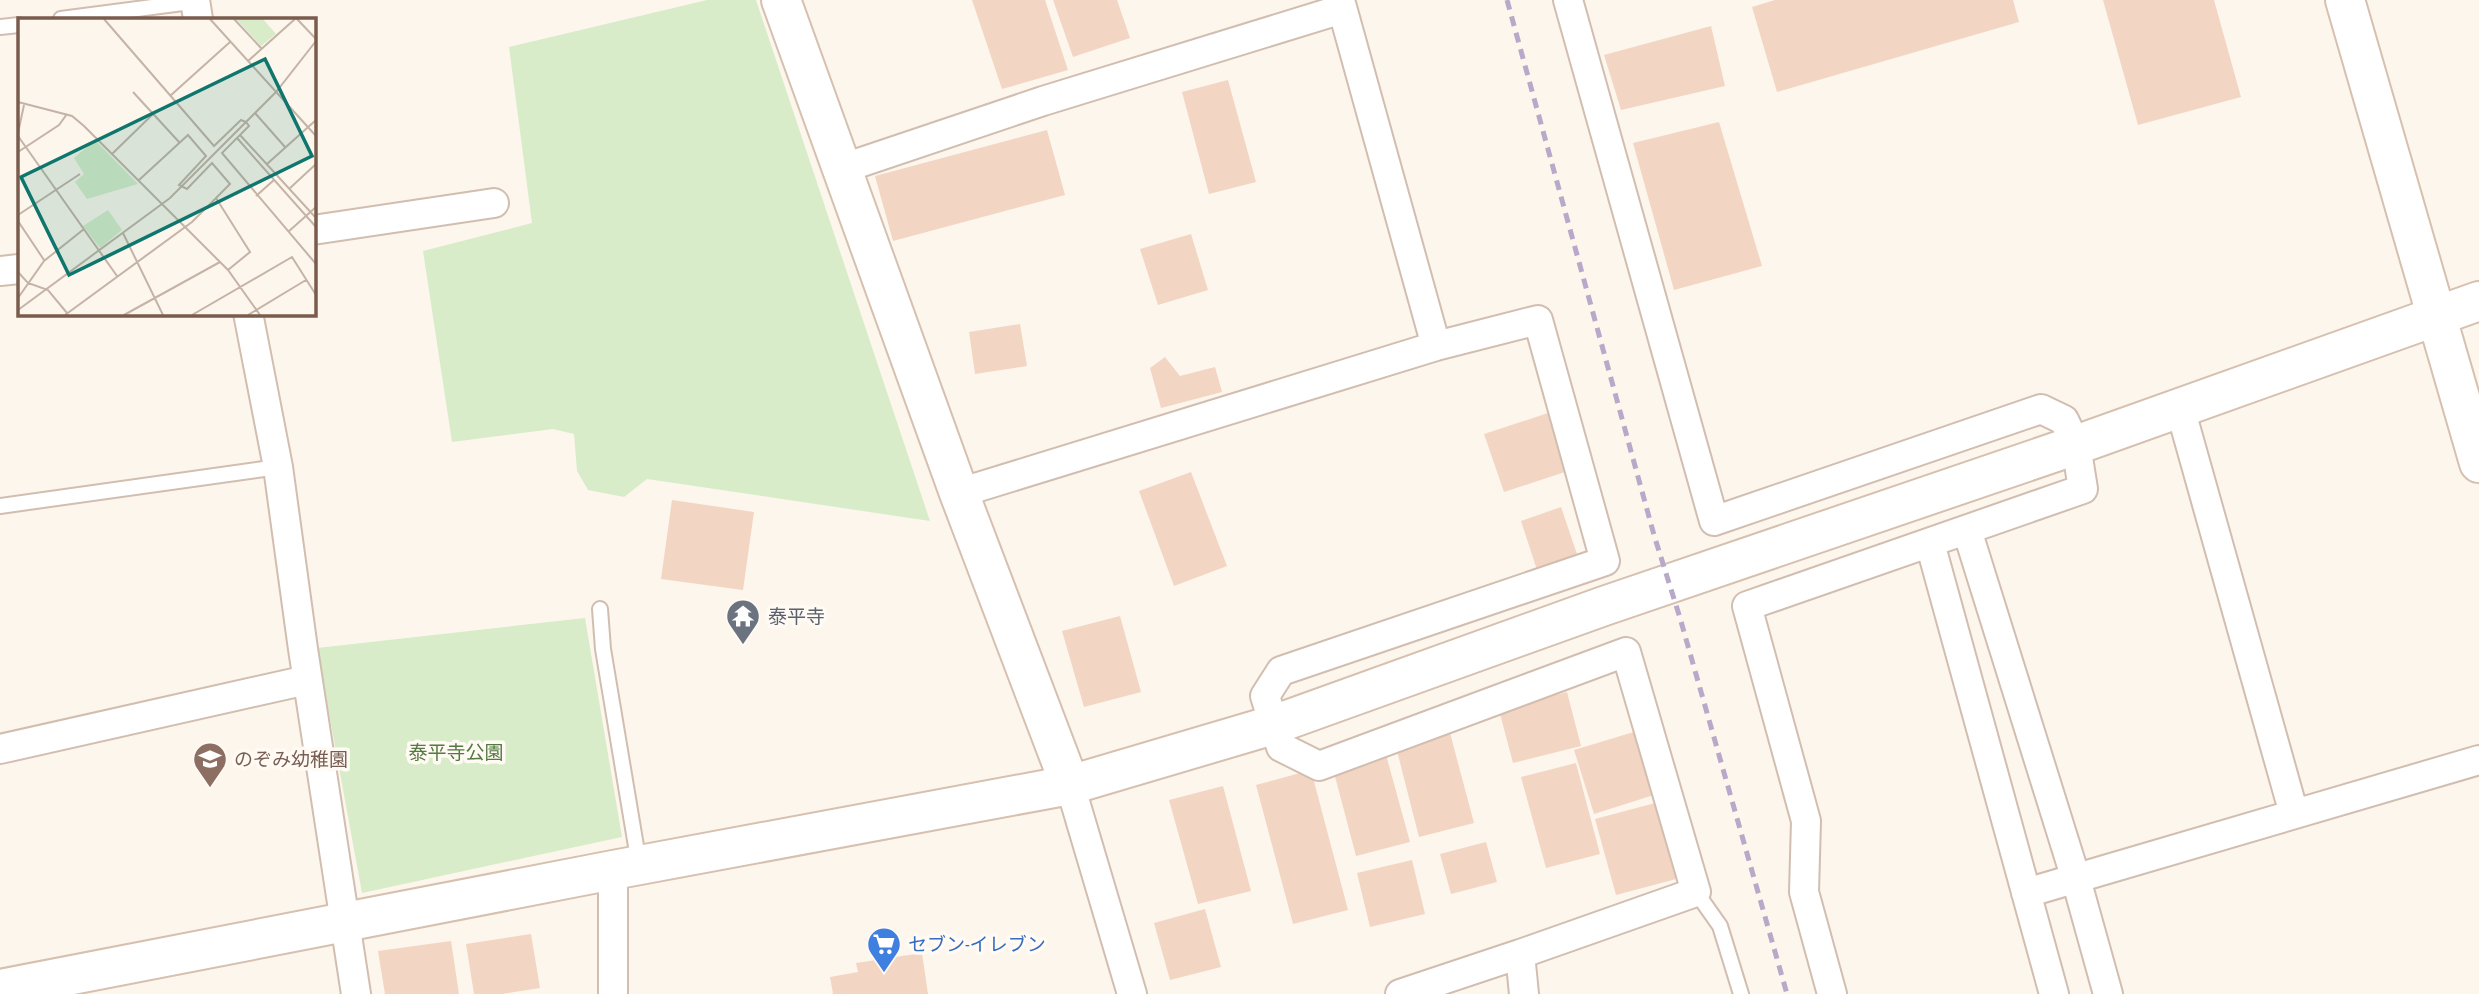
<svg xmlns="http://www.w3.org/2000/svg" width="2479" height="994" font-family="'Asap Condensed','Noto Sans JP',sans-serif">
	<style>
		.green { fill: #d8ecc9 }
		.building { fill: #f3d5c3 }
		.lines { fill: none; stroke-linecap: round; stroke-linejoin: round }
		.lane-casing { stroke: #d1beb0; stroke-width: 18 }
		.street-casing { stroke: #d1beb0; stroke-width: 32 }
		.secondary-casing { stroke: #d6c0b0; stroke-width: 42 }
		.lane { stroke: #fff; stroke-width: 14 }
		.street { stroke: #fff; stroke-width: 28 }
		.secondary { stroke: #fff; stroke-width: 38 }
		.rail { stroke: #b9a8c9; stroke-width: 5; stroke-dasharray: 10 7; stroke-linecap: butt }
		.labels { text-anchor: middle; dominant-baseline: central; stroke-width: 7; stroke-linejoin: round; paint-order: stroke }
		.worship-label { font-size: 19px; fill: #5b616d; stroke: #fffaf3; text-anchor: start }
		.park-label { font-size: 19px; fill: #537a41; stroke: #fffaf3 }
		.education-label { font-size: 19px; fill: #785e54; stroke: #fffaf3; text-anchor: start }
		.shop-label { font-size: 19px; fill: #366cbe; stroke: #fffaf3; text-anchor: start }
		.inset-road { fill: none; stroke: #c5b3a7; stroke-width: 2 }
		.view { fill: #0f766e; fill-opacity: 0.15; stroke: #0f766e; stroke-width: 3.5 }
		.inset-edge { fill: none; stroke: #7a5c4d; stroke-width: 3.5 }
	</style>
	<rect width="100%" height="100%" fill="#fdf6ec"/>
	<path class="green" d="M707 0H756L930 521 647 479 624 497 588 490 577 471 574 434 553 429 452 442 423 251 532 223 509 47Z
		M585 618 622 837 362 893 317 648Z"/>
	<path class="building" d="M972 0H1045L1068 70 1002 89Z
		M1053 0H1117L1130 38 1073 57Z
		M1775 0H2013L2019 22 1777 92 1752 7Z
		M2103 0H2214L2241 97 2138 125Z
		M1711 26 1725 86 1621 110 1604 55Z
		M1228 80 1256 182 1209 194 1182 92Z
		M1719 122 1762 266 1674 290 1633 143Z
		M1047 130 1065 195 893 241 875 176Z
		M1191 234 1208 290 1158 305 1140 249Z
		M1020 324 1027 366 975 374 969 332Z
		M1165 357 1180 376 1215 367 1222 392 1161 408 1150 368Z
		M1548 413 1568 471 1504 492 1484 434Z
		M1191 472 1227 566 1174 586 1139 491Z
		M672 500 754 512 743 590 661 579Z
		M1561 507 1578 557 1537 570 1521 521Z
		M1120 616 1141 692 1084 707 1062 631Z
		M1567 692 1581 746 1513 763 1499 710Z
		M1637 731 1657 794 1594 814 1574 750Z
		M1450 733 1474 823 1419 837 1396 747Z
		M1385 751 1410 842 1356 856 1332 765Z
		M1576 763 1600 854 1546 868 1521 777Z
		M1311 770 1348 910 1293 924 1256 785Z
		M1223 786 1251 891 1198 904 1169 800Z
		M1659 802 1680 878 1616 895 1595 819Z
		M1486 842 1497 882 1451 894 1440 854Z
		M1412 860 1425 914 1370 927 1357 873Z
		M1205 909 1221 967 1170 980 1154 923Z
		M531 934 540 988 502 994H474L466 944Z
		M451 941 459 994H385L378 951Z
		M922 953 928 994H833L830 977 858 972 856 963Z"/>
	<g class="lines">
		<g class="lane-casing">
			<path id="lane" d="M61 19 198 1
				M0 27 19 25
				M0 506 278 467
				M600 609 603 649 639 864
				M1696 892 1720 926 1741 994"/>
		</g>
		<g class="street-casing">
			<path id="street" d="M195 0 198 19
				M1340 0 1436 346
				M1568 0 1714 521 2041 409 2064 420 2076 445 2083 489 1747 606 1806 821 1804 892 1832 994
				M841 169 1043 101 1342 9
				M313 230 494 203
				M0 271 19 269
				M248 313 278 467 303 649 356 994
				M2180 408 2294 814
				M959 493 1436 346 1538 320 1605 561 1281 671 1265 696 1281 747 1319 766 1626 652 1696 892 1520 954
				M1967 530 2076 879 2108 994
				M1930 543 2054 994
				M0 749 307 680
				M1070 785 1132 994
				M613 870V994
				M2026 893 2479 760
				M1400 994 1520 954 1524 994"/>
		</g>
		<g class="secondary-casing">
			<path id="secondary" d="M781 0 959 493 1070 785
				M2345 0 2479 463
				M0 989 613 870 1070 785 1273 725 1604 606 2076 445 2479 301"/>
		</g>
		<use href="#lane" class="lane"/>
		<use href="#street" class="street"/>
		<use href="#secondary" class="secondary"/>
		<path class="rail" d="M1507 0 1654 535 1680 618 1787 994"/>
	</g>
	<defs>
		<g id="temple-pin" transform="scale(1.75)"><path d="M0 17L-7.5 6A9.5 9.5 0 1 1 7.5 6Z" fill="#6b7280" stroke="#fffaf3"/><path d="M0-6L5-2H3V0L6.5 2.5H4V6H1.5V3h-3V6H-4V2.5H-6.5L-3 0V-2H-5Z" fill="#fff"/></g>
		<g id="school-pin" transform="scale(1.75)"><path d="M0 17L-7.5 6A9.5 9.5 0 1 1 7.5 6Z" fill="#8d6e63" stroke="#fffaf3"/><path d="M0-5L7-2L0 1L-7-2ZM-4 1L0 2.5L4 1V4Q0 6-4 4Z" fill="#fff"/></g>
		<g id="supermarket-pin" transform="scale(1.75)"><path d="M0 17L-7.5 6A9.5 9.5 0 1 1 7.5 6Z" fill="#3f7fe0" stroke="#fffaf3"/><path d="M-6-5.5h2.5l.6 2H6L4.5 2H-2.5L-4.4-4H-6ZM-1.5 3.2a1.3 1.3 0 1 0 .1 0ZM3 3.2a1.3 1.3 0 1 0 .1 0Z" fill="#fff"/></g>
	</defs>
	<g fill-rule="evenodd">
		<use href="#temple-pin" x="743" y="616"/>
		<use href="#school-pin" x="210" y="759"/>
		<use href="#supermarket-pin" x="884" y="944"/>
	</g>
	<g class="labels">
		<g class="worship-label">
			<text x="768" y="616">泰平寺</text>
		</g>
		<g class="park-label">
			<text x="456" y="752">泰平寺公園</text>
		</g>
		<g class="education-label">
			<text x="234" y="759">のぞみ幼稚園</text>
		</g>
		<g class="shop-label">
			<text x="908" y="944">セブン-イレブン</text>
		</g>
	</g>
	<g transform="translate(18 18)">
		<rect width="298" height="298" fill="#fdf6ec"/>
		<path d="M218 1H245L258 16 243 28ZM77 122 120 166 69 181 57 164 66 156 56 140ZM90 192 104 212 82 230 65 208Z" fill="#d8ecc9"/>
		<path class="inset-road" d="M86 1 196 128 223 102 228 104 231 108 204 135 298 246M192 1 298 118M216 1 243 30M279 1 298 21M230 43 277 1M115 74 161 124M152 78 212 24M0 84 54 98 66 108 210 252 242 297M237 95 267 129M0 115 6 87M222 117 298 200M0 118 99 258M219 120 298 209M0 134 41 107 49 96M94 136 135 96M249 146 298 102M121 162 170 117 188 138 161 167 169 171 194 145 212 166 198 180M271 171 298 146M238 178 256 162M0 197 62 156M0 203 26 242M270 214 298 189M105 215 145 297M0 254 10 265 30 272 49 295M0 280 26 243 66 211M0 292 152 180 258 74 298 23M47 297 174 204 198 180 232 234 210 252M106 297 202 244M174 297 274 239 298 277M230 297 288 262"/>
		<path class="view" d="M247 41 294 138 51 257 3 159Z"/>
		<rect width="298" height="298" class="inset-edge"/>
	</g>
</svg>
